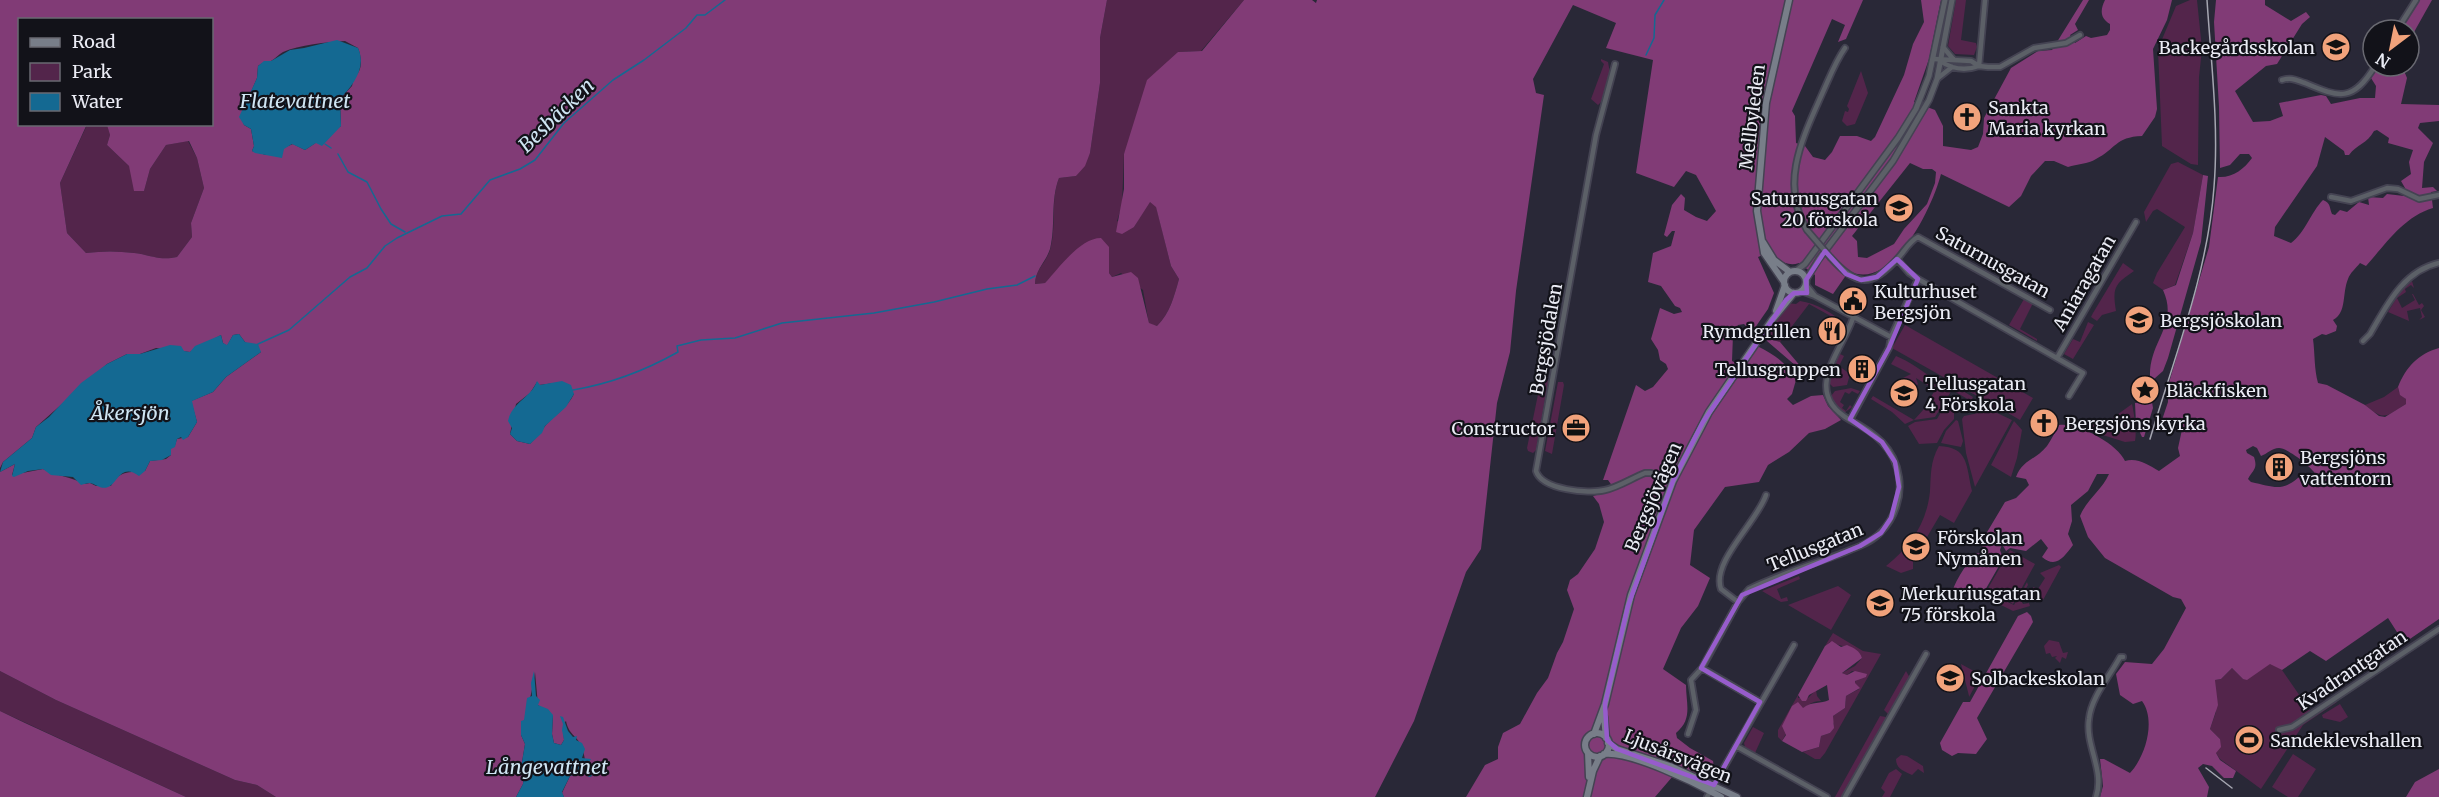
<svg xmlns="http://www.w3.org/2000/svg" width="2439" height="797" font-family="Merriweather,serif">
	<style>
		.green { fill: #53254b }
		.forest { fill: #813b76; fill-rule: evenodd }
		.water { fill: #146992 }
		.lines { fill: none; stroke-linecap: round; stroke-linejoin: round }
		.stream { stroke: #146992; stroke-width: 1.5 }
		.minor-casing { stroke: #444352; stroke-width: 8 }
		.tertiary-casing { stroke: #444352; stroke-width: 8 }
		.secondary-casing { stroke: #444352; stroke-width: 9 }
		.minor { stroke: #5c6067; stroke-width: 4.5 }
		.tertiary { stroke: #5c6067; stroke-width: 5 }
		.secondary { stroke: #787e89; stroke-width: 6 }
		.tram { stroke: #a5a6b1; stroke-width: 1.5 }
		.minor-bridge-casing { stroke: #444352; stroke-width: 8; stroke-linecap: butt }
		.minor-bridge { stroke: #5c6067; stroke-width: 4.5 }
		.marked { fill: none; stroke: #975ccc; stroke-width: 4.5; stroke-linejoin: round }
		.labels { text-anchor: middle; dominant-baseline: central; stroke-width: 4.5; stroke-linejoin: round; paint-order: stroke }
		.poi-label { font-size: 18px; fill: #ebecf5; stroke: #121219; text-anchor: start }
		.street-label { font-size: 18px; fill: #ebecf5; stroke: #121219 }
		.water-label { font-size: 20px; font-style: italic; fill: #cfe5f3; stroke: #121219 }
	</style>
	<rect width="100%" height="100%" fill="#292837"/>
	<path class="green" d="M1107 0H1244L1201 51 1178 52 1124 154 1122 205 1117 221 1134 227 1149 201 1156 206 1171 266 1179 279C1174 297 1170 313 1157 326L1149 324 1143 290 1121 273 1112 277 1109 273V247L1081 246 1045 283 1035 284C1035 270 1046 263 1050 250 1057 226 1050 201 1059 178L1076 176 1090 153 1100 83V38Z
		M1956 0H1966L1961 40 1976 43 1977 47 1974 55 1955 54 1948 46Z
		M2190 0H2197L2202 49 2199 77 2198 165 2191 164 2162 146 2158 49 2176 6Z
		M1601 59 1608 62 1610 73 1601 102 1598 105 1591 99 1604 64 1601 61Z
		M1861 71 1868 93 1855 124 1847 126 1842 121 1845 111 1848 112 1849 109 1847 106Z
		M107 124 110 135 107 145 129 166 144 191 150 169 166 145 188 141 197 158 204 188 191 223 192 237 177 257C160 261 151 255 134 253 118 251 102 251 86 253L67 233 60 183 87 125Z
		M2178 162 2203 175 2193 233 2175 285 2163 290 2153 283 2157 273 2185 227 2157 209 2153 211 2146 222 2144 212 2171 164Z
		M2123 263 2134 271C2115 284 2112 287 2116 311L2102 315 2097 321 2091 317 2093 313Z
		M2412 281 2414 288 2411 285 2405 289 2406 292 2397 298 2402 308 2415 300 2412 294H2413L2419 305 2422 303 2424 306 2421 310 2425 317 2419 320 2422 317 2420 308 2407 311 2409 321 2388 312 2400 292Z
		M2024 299 2033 303 2020 329 2037 339V341L2009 325Z
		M1800 301C1816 303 1834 314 1845 324L1809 304 1780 342 1766 338 1787 303 1796 304Z
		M2088 322 2094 325 2073 359 2064 354 2073 339 2080 342Z
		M1905 325 2033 398 2020 420 2001 409 1986 407 1977 396 1892 348Z
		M1840 354 1844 356 1839 366 1850 374 1847 385 1833 387 1829 383 1831 372Z
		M1896 356C1909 361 1924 372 1936 381L1939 377 1973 397 1971 401 1952 390 1935 417 1914 420 1905 424 1892 412 1871 399 1873 396 1914 420 1924 409 1935 390 1916 378 1918 384 1913 390 1910 380 1903 378 1911 374 1891 364Z
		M1543 370 1548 375V382L1536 450 1533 453 1528 451 1527 448Z
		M1558 382H1563L1564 385 1552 454 1545 451Z
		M2398 387 2399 392 2406 399V404C2386 416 2385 422 2365 405L2384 397Z
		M1851 388 1860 391 1858 394 1852 391 1849 394 1845 392 1840 402 1844 405 1842 408 1846 411 1850 405 1852 407 1844 413 1838 408 1831 396 1835 391Z
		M2132 404C2134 413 2137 432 2135 441L2125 442 2090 431 2092 425 2110 420Z
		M1944 407 1954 412V419L1944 430 1937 443 1919 444 1908 426 1915 422 1937 419Z
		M1988 411 1997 413 2012 420 1975 487 1966 453 1962 419 1964 416Z
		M1956 420 1958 421 1963 441 1961 447 1941 443 1946 431Z
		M2014 421 2022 430 2017 458 2011 477 1991 465Z
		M1939 446C1969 447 1966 466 1972 491L1954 523 1940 515 1913 561V569L1901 573 1886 566C1910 547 1927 523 1930 491 1931 475 1930 462 1939 446Z
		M2010 550 2035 564 2013 604 1987 590Z
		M2059 565 2061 567 2043 600 2039 599 2041 595 2039 593 2036 597 2033 587 2038 589 2045 578 2040 573Z
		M1799 576 1800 579 1777 589 1781 599 1787 597 1788 601 1781 602 1762 591Z
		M2027 582 2028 585 2020 598 2023 604 2029 603 2030 606 2013 611 1997 603 2003 600 2014 605Z
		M1838 586 1851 595 1831 630 1788 605Z
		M1833 633 1863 651 1881 654 1825 753 1820 759H1815L1803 752 1819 747 1821 736 1830 733 1834 724 1832 720 1833 716 1845 708 1846 696 1859 689 1854 683 1861 674 1852 671 1847 675 1842 673 1855 666 1862 658C1858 647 1841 647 1830 642L1825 646Z
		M2049 640 2059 642 2063 653 2068 652 2066 659 2062 657 2060 663 2055 658 2057 656 2052 657 2050 653 2046 654 2044 646Z
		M2270 663 2282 670 2313 715 2336 701 2337 702 2303 725 2261 789 2220 759 2216 753 2220 739 2210 729 2216 712 2215 680 2221 679 2232 668 2243 679Z
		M1961 664 1981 675 1969 697V696Z
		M0 671 56 700 235 780 257 785 276 797H186L0 711Z
		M1906 671 1910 678 1888 714 1884 710Z
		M1816 690 1817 696 1821 701C1801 701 1791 726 1782 741L1778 737V730L1798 695V698H1808Z
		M2340 704 2348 717 2340 722 2323 718 2322 715Z
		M1880 716 1886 717 1885 720 1842 797H1835Z
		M1753 727 1764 733 1755 753 1745 747 1744 743Z
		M2293 754 2316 769 2298 797H2288L2272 787Z
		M1901 755 1907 756 1923 766 1924 773 1918 769 1912 775C1904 771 1896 769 1896 759Z
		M1896 769 1902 774 1890 797H1882L1885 792 1881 788 1889 773Z"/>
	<path class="forest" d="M0 0H1107L1100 38V83L1090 153 1085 166 1076 176 1059 178C1050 201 1056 226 1050 249 1046 262 1035 270 1035 284L1045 283C1059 268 1080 238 1101 238L1109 247V273L1112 277 1131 272 1138 278 1149 323 1157 326C1170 313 1174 297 1179 279L1171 266 1156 207 1150 202 1134 227 1122 234 1116 232 1124 189V154L1147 80 1178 52 1202 51 1244 0H1312L1316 3 1317 0H1863L1846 39 1838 42 1845 25 1832 19 1792 111 1795 116 1796 143 1805 146 1813 157 1825 160 1832 152 1840 136H1857L1871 141 1875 137 1904 75 1913 44 1924 22 1921 0H1941L1929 59 1914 102 1935 110 1943 126V146L1971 150 1978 147 1983 134 1984 118 2011 68 2038 51 2052 50 2083 0H2089L2075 24 2078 30 2070 35 2075 43 2086 36 2091 38 2107 35 2110 30V24C2100 18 2100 10 2105 0H2172L2167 20 2153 49 2157 109 2155 117 2142 136C2115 137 2116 149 2096 159 2088 164 2077 164 2068 167L2054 161H2045L2031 176 2021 196 2009 207 1941 174C1933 206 1892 293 1849 271L1833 294 1815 285V275L1799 263C1787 267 1779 260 1770 252L1758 257 1774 293 1768 309 1752 332 1744 324 1738 325 1733 335 1732 361 1743 367 1757 346C1775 355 1787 363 1796 380L1792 394 1787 399 1793 405 1811 396 1823 395 1828 406 1841 420 1825 429 1809 433 1789 452 1768 465 1759 482 1725 487 1694 530 1690 565 1710 578 1698 606 1681 628 1663 669 1686 685C1686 704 1693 719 1676 733L1677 738 1690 748 1713 761 1714 768 1710 774 1705 775 1679 769 1655 797H1466L1485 765 1498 759V747L1503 733 1520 724 1537 693 1548 678 1557 653 1563 642 1574 609 1567 590 1570 580 1578 574 1595 549 1604 522 1599 504 1593 496 1615 490 1608 480H1603L1636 385 1645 391 1653 387 1668 369 1666 364 1660 360 1658 350 1651 339 1660 308 1674 314 1682 312 1680 308 1675 306 1661 286 1648 282 1653 253 1671 246 1675 231H1672L1667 237 1664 235 1672 205 1681 194 1685 198 1684 210 1696 217 1707 221 1716 211 1696 175 1686 171 1674 187 1636 173 1653 60 1606 48 1616 23 1573 5 1533 79 1536 93 1544 95 1516 291 1510 352 1497 403 1481 549 1466 572 1414 721 1375 797H564L562 793 570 776 583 771 589 777 592 776C583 763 586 756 581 745 576 735 569 735 566 721L563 724 564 740 561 745 554 743 552 734 553 716 538 705 535 672C532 694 526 714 521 735L525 744 521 768 524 776 523 784 516 797H276L257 785 235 780 56 700 0 671V472L15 464 12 475 43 469C57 476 71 477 85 484L90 483 96 486H111C118 471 129 472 145 471L150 461 166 459 171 455 170 449 175 445 177 439 188 437 197 422 191 401 213 392 226 377 261 352 245 342 239 334 233 335 227 346 223 343 221 335 190 352 156 348 140 354H127L107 364 36 427 32 438 3 462 0 468ZM20 20H212V124L107 125 110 135 107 145 129 166 134 191H144L150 169 166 145 189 141 197 158 204 188 191 223 192 237 177 257C160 261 151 255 134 253 118 251 102 251 86 253L67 233 60 183 87 124H20ZM345 41 358 48C362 58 363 71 354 77L352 86 340 99 341 126 305 150 293 144 266 155 252 151 254 146 251 129 244 125 241 115 257 78 258 66C263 62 265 63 271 61 275 59 279 54 283 52 299 45 327 42 345 41ZM1910 163 1923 169H1932L1936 172 1935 183 1927 204 1904 229 1894 244 1867 258 1858 257 1857 241 1852 236ZM537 382 539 385 555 383 574 394C567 408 556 414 546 425 541 431 536 438 530 444L517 441 510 434 516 404 530 393Z
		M2216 0H2265V5L2291 21 2306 12 2310 17 2302 24 2277 64 2266 66 2235 91 2253 122 2270 121 2283 116 2279 103 2321 95 2326 96 2331 104 2360 98H2375L2376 86 2371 78 2378 66H2402L2407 78 2401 104 2439 105V121L2420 123 2418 128 2433 143 2424 162 2422 188 2433 187 2437 191 2431 192 2433 208C2403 217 2386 244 2366 266L2360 263C2356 268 2350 273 2348 279 2342 293 2347 313 2333 320L2337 326 2336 331 2326 335 2322 334 2313 339C2315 354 2314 369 2318 383L2327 385 2365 405 2379 416 2385 417 2406 404V399L2400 395 2398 387C2406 367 2418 354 2439 348V619L2404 643 2388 618 2326 661 2310 651 2282 670 2270 664 2247 680 2243 679 2232 668 2221 679 2215 680 2218 705 2210 729 2220 739 2221 747 2216 753 2220 760 2236 771 2233 778H2224L2212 766 2203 764 2198 768 2209 787 2207 797H2100L2103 786 2100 759H2104L2130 773C2146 756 2156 720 2142 701L2133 704 2120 695 2116 674 2125 662 2152 664 2164 649 2186 608 2181 599 2173 597 2105 558 2088 537 2080 516C2087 499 2102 490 2109 474H2097L2088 491 2071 505 2072 521 2068 534 2073 545C2064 557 2056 569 2042 557L2048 548 2041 539 2026 551 2010 548 2006 551 2002 544 2000 550 2003 559 1984 592 1980 595 1964 592 1952 602 1950 600C1953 583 1965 566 1976 553L1984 554V548L1980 544 2005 502 2016 498 2029 485 2026 479 2016 477C2023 459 2036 460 2047 446 2051 440 2055 432 2059 425 2077 422 2118 444 2125 461 2137 457 2149 465 2159 471L2180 456 2178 448 2183 425 2162 420 2168 402V386L2209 247 2218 177C2233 178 2244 169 2252 158L2249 154H2240L2230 165 2220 168 2219 107 2214 22ZM2377 130 2389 138 2388 143 2413 150 2409 162 2411 174 2401 181 2405 188 2404 196 2387 194 2383 198 2368 197 2369 205 2359 202 2347 212 2340 210 2335 215 2332 214C2329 207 2331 203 2323 200 2311 212 2305 233 2291 243L2274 236 2275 227 2317 166 2325 137 2344 151 2345 155H2349C2357 144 2367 144 2374 131ZM2253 446 2257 448 2261 456C2267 454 2272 448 2279 448 2288 448 2313 468 2317 476L2314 479 2308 478 2302 474C2283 493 2275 487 2251 482L2248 479C2253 470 2258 469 2254 457L2247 453 2246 450Z
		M2419 0H2432L2409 41V30H2401Z
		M2203 175 2208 176 2201 242 2168 358 2163 371 2154 379 2150 376C2149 341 2179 325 2163 290L2176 285 2193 233Z
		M1766 338 1780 342 1807 374 1802 376 1796 366 1767 341Z
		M2148 401 2152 402 2153 408 2144 437H2142L2136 424 2135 403Z
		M2027 612 2031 616 2033 622 1977 718 1987 739 1976 754 1958 753 1952 756 1942 750 1940 743 1963 702H1970L2018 616Z
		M1832 641 1841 647 1847 645C1854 648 1860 651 1862 658L1842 673 1847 675 1855 671 1867 674 1866 677 1855 681V683L1860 688 1846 696 1845 708 1833 716 1834 728 1830 733 1821 736 1819 747 1802 752 1782 741 1786 735 1782 726 1792 706 1798 702 1803 708C1812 701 1821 704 1829 700L1827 685 1809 695 1806 701H1802L1798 695 1825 646Z
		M0 711 25 723 186 797H0Z
		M2439 769V797H2406L2415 782Z"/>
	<path class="water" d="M337 40 358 48C367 68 353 85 340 99L341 126 322 146 316 143 305 150 292 144 284 149 282 158 255 153 252 151 254 146 251 129 244 125 239 117 257 78 258 66 264 61H271L290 50 304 48Z
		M239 334 245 342 258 344 261 352 226 377 213 392 192 401 197 422 188 437 183 440 181 437 177 439 175 447 171 449V455L162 460 150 461 145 471 139 476C121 462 117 484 108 487 101 490 96 484 90 483 87 483 84 484 81 485L73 477 51 475 43 469 28 471 14 477 12 476 15 464 0 472 3 462 32 438 36 427 49 417 81 383 107 364 127 354H140L170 345 181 346 184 351 190 352 195 346 221 335 223 343 227 345 233 335Z
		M537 381 540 385 562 381 571 385 574 394 566 407 545 426 542 433 530 444 517 441 510 434 512 428 508 421C512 402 531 398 537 381Z
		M534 671 536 696 540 700 538 705 548 709 553 715 552 734 554 743 561 745 564 740 562 730 563 724 560 716 563 717 568 731 573 737 577 736 576 740 582 743 585 749 582 758 591 759 586 767 592 776 589 777 583 771 570 776 562 792 564 797H516L523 784 524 776 521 768 525 744 521 735V721L524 720 527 698 532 696 531 683Z"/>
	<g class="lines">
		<path class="stream" d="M1646 55 1654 38 1655 15 1664 0
			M325 144 331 148
			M338 154 348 172 367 182 381 209 391 224 405 232
			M258 344 289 330 350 277 367 268 385 246 397 238 442 216 461 214 490 180 520 169 535 160 564 123 613 80 644 60 686 28 697 15H705L725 0
			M573 390C609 384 646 370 678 352L677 346 701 340 735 338 782 323 874 313 934 302 987 289 1017 285 1035 276"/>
		<g class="minor-casing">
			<path id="minor" d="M2397 30 2416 0
				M1943 47 1954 60
				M1934 59 1971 61 1979 66 1988 67H2000L2034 48 2066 43 2080 35
				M1940 61C1952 69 1965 71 1979 66
				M1615 64 1596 135 1536 471C1542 490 1588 494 1605 490 1619 487 1632 478 1645 473H1651L1673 481
				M1979 66 1985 0
				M1938 78 1952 67
				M2282 80C2292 77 2296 80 2305 83 2340 98 2353 102 2375 66
				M2331 197 2351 201 2387 188 2398 189 2419 199 2439 195
				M1807 230C1779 184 1803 137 1822 94 1829 79 1835 62 1845 48
				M1831 258C1857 287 1872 288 1899 257 1905 250 1910 241 1918 237L2050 310
				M1897 259 1909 273 1918 279 2083 373 2069 396
				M1806 285 1815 296
				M1801 291 1815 296 1891 337
				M1853 318C1841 353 1801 392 1850 420L1889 348 1891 337 1918 279
				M2363 341 2370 334C2387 305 2403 271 2439 263
				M2057 358 2136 222
				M1738 602 1721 589C1711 562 1757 522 1766 495
				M1702 668 1738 602 1749 589C1778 575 1810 565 1840 554 1854 548 1870 544 1881 532 1895 518 1902 496 1899 477 1895 448 1874 432 1850 420
				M2279 730 2292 727 2439 629
				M1688 734 1696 710 1691 680 1702 668 1760 702
				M1736 746 1827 797
				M1707 797 1794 645
				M1845 797 1926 654
				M2096 797C2105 770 2085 746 2089 719 2091 697 2110 676 2120 657H2123"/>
		</g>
		<g class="tertiary-casing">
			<path id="tertiary" d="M1796 271 1805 264 1898 138 1916 109 1929 76 1945 0
				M1806 280 1819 259 1893 161 1929 100 1937 79 1952 0"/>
		</g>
		<g class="secondary-casing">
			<path id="secondary" d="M1763 242 1774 260 1790 272
				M1784 282a11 11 0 1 1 22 0a11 11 0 1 1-22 0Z
				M1784 282 1764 253 1757 211 1766 103 1789 0
				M1776 311 1785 285
				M1604 717 1606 738
				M1585 745a12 12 0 1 1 24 0a12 12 0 1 1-24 0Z
				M1594 734 1605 704 1631 595 1673 481 1709 412 1772 320 1794 293
				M1608 743 1617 749 1670 766 1737 797
				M1588 753 1589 777
				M1604 754C1631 751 1696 783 1721 797
				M1587 797 1593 771 1600 756"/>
		</g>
		<use href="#minor" class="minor"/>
		<use href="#tertiary" class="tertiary"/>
		<use href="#secondary" class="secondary"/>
		<path class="tram" d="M2150 439C2174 358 2208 272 2214 187 2219 125 2211 62 2207 0
			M2206 768 2232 788"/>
		<g class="minor-bridge-casing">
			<path id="minor-bridge" d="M1807 230 1831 258"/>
		</g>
		<use href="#minor-bridge" class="minor-bridge"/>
	</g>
	<path class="marked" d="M1825 251 1846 274 1861 280 1877 277 1897 259 1918 279 1889 348 1850 419 1882 442 1895 462 1899 487 1891 518 1881 533 1860 546 1742 595 1701 668 1760 702 1714 785 1617 749 1607 740 1605 704 1628 606 1673 481 1703 422 1786 300 1794 293H1807L1806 280Z"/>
	<defs>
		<g id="school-disc" transform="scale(1.5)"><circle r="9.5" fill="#f1a27b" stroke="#121219"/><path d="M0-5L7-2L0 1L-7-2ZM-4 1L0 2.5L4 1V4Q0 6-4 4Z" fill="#111"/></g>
		<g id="church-disc" transform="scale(1.5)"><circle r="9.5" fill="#f1a27b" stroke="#121219"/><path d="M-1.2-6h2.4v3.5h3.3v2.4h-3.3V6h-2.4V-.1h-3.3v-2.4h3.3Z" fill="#111"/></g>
		<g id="civic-disc" transform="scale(1.5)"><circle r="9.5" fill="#f1a27b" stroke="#121219"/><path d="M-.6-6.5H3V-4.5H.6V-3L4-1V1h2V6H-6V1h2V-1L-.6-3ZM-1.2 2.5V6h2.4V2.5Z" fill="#111"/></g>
		<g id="restaurant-disc" transform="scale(1.5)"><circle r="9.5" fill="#f1a27b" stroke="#121219"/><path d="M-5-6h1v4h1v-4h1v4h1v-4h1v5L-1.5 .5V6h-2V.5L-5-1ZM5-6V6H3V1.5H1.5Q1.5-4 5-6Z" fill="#111"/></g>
		<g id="building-disc" transform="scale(1.5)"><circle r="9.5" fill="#f1a27b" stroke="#121219"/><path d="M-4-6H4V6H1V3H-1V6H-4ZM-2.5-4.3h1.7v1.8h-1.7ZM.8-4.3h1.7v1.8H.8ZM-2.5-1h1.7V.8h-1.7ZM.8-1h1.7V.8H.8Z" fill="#111"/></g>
		<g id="sight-disc" transform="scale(1.5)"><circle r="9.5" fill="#f1a27b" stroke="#121219"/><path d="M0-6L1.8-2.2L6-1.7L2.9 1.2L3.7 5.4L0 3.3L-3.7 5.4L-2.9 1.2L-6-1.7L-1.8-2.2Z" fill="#111"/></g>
		<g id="office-disc" transform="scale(1.5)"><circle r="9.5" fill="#f1a27b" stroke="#121219"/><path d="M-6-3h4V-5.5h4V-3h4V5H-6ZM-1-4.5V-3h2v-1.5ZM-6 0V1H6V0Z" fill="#111"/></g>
		<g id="stadium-disc" transform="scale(1.5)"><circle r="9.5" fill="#f1a27b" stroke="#121219"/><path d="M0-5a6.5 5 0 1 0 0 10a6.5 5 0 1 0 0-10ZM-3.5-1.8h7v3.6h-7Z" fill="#111"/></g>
	</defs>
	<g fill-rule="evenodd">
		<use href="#school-disc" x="2336" y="47"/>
		<use href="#church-disc" x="1967" y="117"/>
		<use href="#school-disc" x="1899" y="208"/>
		<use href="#civic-disc" x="1853" y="301"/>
		<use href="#school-disc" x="2139" y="320"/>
		<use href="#restaurant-disc" x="1832" y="331"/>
		<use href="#building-disc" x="1862" y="369"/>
		<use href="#sight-disc" x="2145" y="390"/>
		<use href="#school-disc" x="1904" y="393"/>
		<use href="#church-disc" x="2044" y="423"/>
		<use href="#office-disc" x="1576" y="428"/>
		<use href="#building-disc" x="2279" y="467"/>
		<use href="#school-disc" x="1916" y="547"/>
		<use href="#school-disc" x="1880" y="603"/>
		<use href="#school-disc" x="1950" y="678"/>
		<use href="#stadium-disc" x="2249" y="740"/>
	</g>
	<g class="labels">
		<g class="poi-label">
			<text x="2315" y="47" text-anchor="end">Backegårdsskolan</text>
			<text x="1988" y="107">Sankta<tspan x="1988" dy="21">Maria kyrkan</tspan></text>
			<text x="1878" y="198" text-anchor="end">Saturnusgatan<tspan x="1878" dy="21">20 förskola</tspan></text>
			<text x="1874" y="291">Kulturhuset<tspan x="1874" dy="21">Bergsjön</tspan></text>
			<text x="2160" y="320">Bergsjöskolan</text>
			<text x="1811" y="331" text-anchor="end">Rymdgrillen</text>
			<text x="1841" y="369" text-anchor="end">Tellusgruppen</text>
			<text x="1925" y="383">Tellusgatan<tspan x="1925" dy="21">4 Förskola</tspan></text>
			<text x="2166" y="390">Bläckfisken</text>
			<text x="2065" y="423">Bergsjöns kyrka</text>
			<text x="1555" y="428" text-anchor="end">Constructor</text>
			<text x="2300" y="457">Bergsjöns<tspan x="2300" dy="21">vattentorn</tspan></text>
			<text x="1937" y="537">Förskolan<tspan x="1937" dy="21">Nymånen</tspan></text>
			<text x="1901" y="593">Merkuriusgatan<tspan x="1901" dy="21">75 förskola</tspan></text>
			<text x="1971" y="678">Solbackeskolan</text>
			<text x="2270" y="740">Sandeklevshallen</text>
		</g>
		<g class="street-label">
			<text transform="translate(1752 117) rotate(-83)">Mellbyleden</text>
			<text transform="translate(1993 262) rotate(29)">Saturnusgatan</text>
			<text transform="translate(2084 283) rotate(-60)">Aniaragatan</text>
			<text transform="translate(1546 339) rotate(-80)">Bergsjödalen</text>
			<text transform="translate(1653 497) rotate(-67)">Bergsjövägen</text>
			<text transform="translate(1815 547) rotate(-22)">Tellusgatan</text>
			<text transform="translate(2352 670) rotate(-34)">Kvadrantgatan</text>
			<text transform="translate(1678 756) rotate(22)">Ljusårsvägen</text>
		</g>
		<g class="water-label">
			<text x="295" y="100">Flatevattnet</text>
			<text transform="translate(556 115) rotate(-44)">Besbäcken</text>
			<text x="130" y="412">Åkersjön</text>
			<text x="547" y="766">Långevattnet</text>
		</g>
	</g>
	<rect x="18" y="18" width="195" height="108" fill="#121219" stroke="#696971" stroke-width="1.5"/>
	<rect x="30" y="38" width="30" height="9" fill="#787e89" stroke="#696971" stroke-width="1.5"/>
	<text x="72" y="48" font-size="18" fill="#ebecf5">Road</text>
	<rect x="30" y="63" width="30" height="18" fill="#53254b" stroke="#696971" stroke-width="1.5"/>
	<text x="72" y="78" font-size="18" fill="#ebecf5">Park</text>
	<rect x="30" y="93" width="30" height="18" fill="#146992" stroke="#696971" stroke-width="1.5"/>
	<text x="72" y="108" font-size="18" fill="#ebecf5">Water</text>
	<g transform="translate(2391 48) rotate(212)"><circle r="28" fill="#121219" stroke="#696971" stroke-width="1.5"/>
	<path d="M0-4.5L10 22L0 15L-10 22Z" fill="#f1a27b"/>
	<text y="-9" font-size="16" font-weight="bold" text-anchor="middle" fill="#ebecf5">N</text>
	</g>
</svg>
